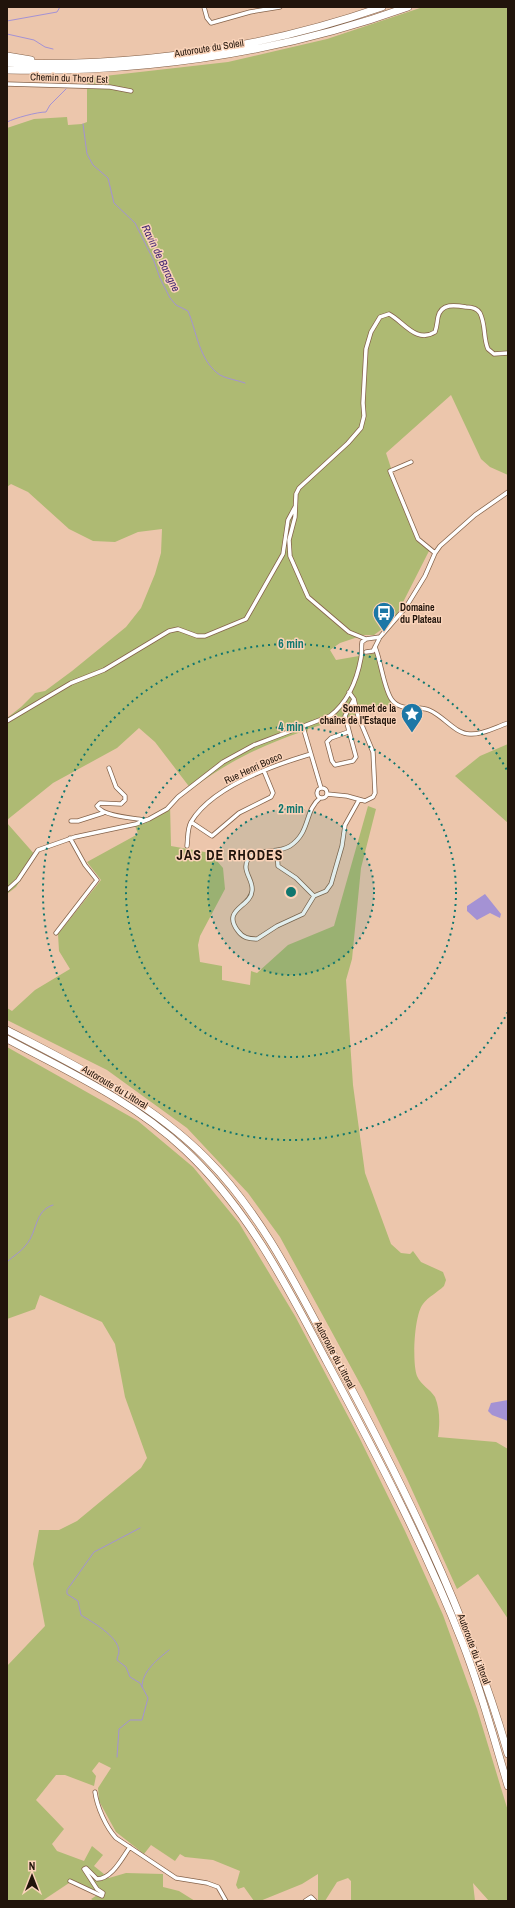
<svg xmlns="http://www.w3.org/2000/svg" width="515" height="1908" font-family="'Archivo Narrow',sans-serif">
	<style>
		.green { fill: #aeba73 }
		.water { fill: #a492d4 }
		.lines { fill: none; stroke-linecap: round; stroke-linejoin: round }
		.stream { stroke: #a492d4; stroke-width: 1 }
		.minor-casing { stroke: #85634b; stroke-width: 5 }
		.motorway-casing { stroke: #85634b; stroke-width: 8 }
		.minor { stroke: #fff; stroke-width: 3.5 }
		.motorway { stroke: #fff; stroke-width: 7 }
		.ring { fill: none; stroke: #0f766e; stroke-width: 2; stroke-dasharray: 2 4 }
		.labels { text-anchor: middle; dominant-baseline: central; stroke-width: 3; stroke-linejoin: round; paint-order: stroke }
		.street-label { font-size: 10px; fill: #21140b; stroke: #fad3b9 }
		.poi-label { font-size: 10px; font-weight: bold; fill: #21140b; stroke: #fad3b9; text-anchor: start }
		.water-label { font-size: 11px; font-style: italic; fill: #432673; stroke: #fad3b9 }
		.district-label { font-size: 14px; font-weight: bold; letter-spacing: 1px; fill: #21140b; stroke: #fad3b9 }
		.centre { fill: #0f766e; stroke: #fad3b9; stroke-width: 2 }
		.ring-label { font-size: 12px; text-anchor: middle; font-weight: bold; fill: #0f766e; stroke: #fad3b9; stroke-width: 3; stroke-linejoin: round; paint-order: stroke }
	</style>
	<rect width="100%" height="100%" fill="#ecc6ac"/>
	<path class="green" d="M423 7H508V475L490 467 481 459 451 395 386 453C396 482 409 528 429 551L394 620 374 635H364L340 643 330 650 336 660 376 653 392 704 308 729 307 733 304 734 301 732C258 747 228 762 191 789L155 742 139 728 117 748 53 783 7 820V718L21 707 35 693 45 691 72 671 126 627 141 608 155 574 161 553 162 529 138 532 115 542 93 541 69 529 28 492 11 484 7 487V128L34 119 67 117 68 125 82 124 87 122V78L228 62 327 39Z
		M508 744V823L455 776 480 756Z
		M170 804 171 846 210 853 223 868 225 889 200 936 198 945 200 962 222 966V980L250 985 251 971 257 973 288 945 334 926 368 806 376 809 361 868 352 959 346 980 353 1085 365 1173 391 1244 401 1253 410 1254 413 1251 421 1262 443 1272 446 1280 444 1286C438 1292 428 1297 423 1304 414 1315 412 1363 417 1376 421 1385 430 1389 435 1397 440 1409 440 1424 438 1437L496 1442 508 1449V1619L478 1574 457 1589 407 1479 364 1391 280 1237 248 1193 187 1128 107 1070 7 1020V1008L12 1011 35 990 70 969 59 951 58 934 101 880 87 862 138 834 134 823 148 819Z
		M7 823 36 856 16 887 7 894Z
		M7 1047 138 1121 193 1167 239 1223 295 1316 359 1437 405 1531 443 1615 477 1709 508 1811V1901H489L473 1883 475 1901H351V1881L348 1878 337 1882 325 1901H318V1874L302 1884 260 1901H254L244 1887 238 1889 236 1885 240 1871 213 1860 185 1857 180 1854 175 1861 151 1845 144 1854 116 1832 99 1801 98 1788 111 1768 99 1762 92 1771 96 1776 94 1786 65 1775H56L36 1800 64 1829 52 1844 57 1851 84 1861 92 1846 103 1855 94 1866 109 1878 126 1873 163 1874V1887L179 1891 195 1901H94L91 1899 99 1894 74 1882 69 1883 42 1901H7V1666L45 1626 33 1564 39 1530H59L77 1521 141 1468 147 1458 125 1397 115 1344 102 1322 40 1295 35 1309 7 1319Z"/>
	<path class="water" d="M485 894 501 914 500 918 490 913 477 920 467 911V906Z
		M508 1400V1421L492 1415 488 1411 491 1403Z"/>
	<g class="lines">
		<path class="stream" d="M7 21 57 12 60 7
			M7 34 34 40 45 47 53 49
			M7 122C15 118 37 112 46 112L50 105 66 89
			M83 124 87 154 93 165 108 178 114 203 135 223 154 261 160 278 170 298 176 305 188 311C197 332 199 361 220 375 227 379 237 380 245 383
			M7 1262C13 1256 21 1252 26 1245 38 1231 34 1211 53 1205
			M142 1687C142 1671 158 1659 169 1650
			M117 1757 119 1729 130 1720H142L148 1698 140 1683 130 1677 126 1667 117 1660C117 1657 119 1654 119 1651 118 1636 92 1622 81 1615L78 1601 67 1594V1590L94 1552 140 1528"/>
		<g class="minor-casing">
			<path id="minor" d="M204 7 207 18 211 23 250 12 280 7
				M7 84 110 87 131 91
				M411 462 390 471 418 539 435 553
				M366 639 349 632 308 597 290 556 289 540 295 517 296 494 299 488 348 443 361 428 364 416 363 403 366 349 371 332 380 317 389 314C403 321 416 344 435 332 437 327 437 322 438 317 441 303 455 305 466 307 471 307 477 308 480 313 486 325 483 338 488 349L494 354 508 353
				M375 647C381 661 384 690 392 700 401 712 417 705 429 710 444 716 455 734 470 734 482 735 496 727 508 723
				M366 652 373 651 380 637 406 607 425 576 435 553 440 546 475 515 508 492
				M7 721 71 683 104 670 169 631 178 629 197 636H205L246 619 283 554 288 520 295 507
				M303 727 321 788
				M348 732 331 738 327 742 332 761 335 765 353 761 356 757 345 716 354 699
				M109 768 116 787 125 796V800L121 804 100 803 97 806C102 816 133 818 145 820
				M317 793a5 5 0 1 1 10 0a5 5 0 1 1-10 0Z
				M327 794 347 796 365 801 373 797 375 793 373 752 358 716 354 699 349 692
				M320 798C304 811 311 832 290 846 278 854 255 848 248 859 241 871 254 880 252 891 251 907 221 909 238 931 243 938 249 939 257 939L277 926 303 914 314 896 326 891 331 884 342 846 345 825 359 800
				M71 821H78L103 813
				M191 822 212 836 239 813 271 797 273 793 264 771
				M187 846C188 839 187 829 191 822 212 787 274 765 311 754
				M277 851 278 866 296 878 314 896
				M7 890 18 880 38 850 75 837 136 824 149 819 167 809 178 797 223 762 254 745 330 716C348 702 357 680 361 658 362 653 361 647 362 642L366 639 380 637
				M56 933 97 880 85 865 70 838
				M95 1792C97 1807 106 1827 116 1838L176 1878 207 1883 218 1887 226 1901
				M70 1881 102 1896 103 1893 97 1889 84 1869 86 1868 97 1879C112 1879 122 1858 130 1847
				M305 1901 311 1897 315 1901"/>
		</g>
		<g class="motorway-casing">
			<path id="motorway" d="M7 56 31 60
				M7 63C135 67 261 49 382 7
				M7 70C146 73 277 54 408 7
				M7 1030C78 1067 149 1101 206 1158 259 1211 293 1279 328 1345 399 1476 467 1611 508 1754
				M7 1039C69 1072 133 1101 185 1150 248 1209 287 1286 327 1362 376 1454 425 1547 463 1644 481 1690 494 1739 508 1786"/>
		</g>
		<use href="#minor" class="minor"/>
		<use href="#motorway" class="motorway"/>
	</g>
	<circle cx="291" cy="892" r="83" fill="#0f766e" fill-opacity=".12"/>
	<g class="ring">
		<circle cx="291" cy="892" r="83"/>
		<circle cx="291" cy="892" r="165"/>
		<path d="M508 1012A248 248 0 1 1 508 772"/>
	</g>
	<defs>
		<g id="bus-pin" transform="scale(1.15)"><path d="M0 17L-7.5 6A9.5 9.5 0 1 1 7.5 6Z" fill="#1c77a6" stroke="#fad3b9"/><path d="M-5-6H5V4H4V6H2V4H-2V6H-4V4H-5ZM-3.5-4V0h7V-4ZM-3.5 1.2v1.5H-2V1.2ZM2 1.2v1.5H3.5V1.2Z" fill="#fff"/></g>
		<g id="sight-pin" transform="scale(1.15)"><path d="M0 17L-7.5 6A9.5 9.5 0 1 1 7.5 6Z" fill="#1c77a6" stroke="#fad3b9"/><path d="M0-6L1.8-2.2L6-1.7L2.9 1.2L3.7 5.4L0 3.3L-3.7 5.4L-2.9 1.2L-6-1.7L-1.8-2.2Z" fill="#fff"/></g>
	</defs>
	<g fill-rule="evenodd">
		<use href="#bus-pin" x="384" y="613"/>
		<use href="#sight-pin" x="412" y="714"/>
	</g>
	<g class="labels">
		<g class="street-label">
			<text transform="translate(209 48) rotate(-9)">Autoroute du Soleil</text>
			<text transform="translate(69 78) rotate(2)">Chemin du Thord Est</text>
			<text transform="translate(253 768) rotate(-25)">Rue Henri Bosco</text>
			<text transform="translate(115 1087) rotate(31)">Autoroute du Littoral</text>
			<text transform="translate(335 1355) rotate(62)">Autoroute du Littoral</text>
			<text transform="translate(474 1649) rotate(69)">Autoroute du Littoral</text>
		</g>
		<g class="poi-label">
			<text x="400" y="607">Domaine<tspan x="400" dy="12">du Plateau</tspan></text>
			<text x="396" y="708" text-anchor="end">Sommet de la<tspan x="396" dy="12">chaîne de l'Estaque</tspan></text>
		</g>
		<g class="water-label">
			<text transform="translate(161 258) rotate(64)">Ravin de Baragne</text>
		</g>
		<g class="district-label">
			<text x="230" y="855">JAS DE RHODES</text>
		</g>
	</g>
	<circle cx="291" cy="892" r="6" class="centre"/>
	<g class="ring-label">
		<text x="291" y="648">6 min</text>
		<text x="291" y="731">4 min</text>
		<text x="291" y="813">2 min</text>
	</g>
	<rect width="515" height="1908" fill="none" stroke="#21140b" stroke-width="16"/>
	<g transform="translate(32 1876)" stroke="#fad3b9" stroke-width="3" paint-order="stroke">
	<path d="M0-3L7 15L0 10L-7 15Z" fill="#21140b"/>
	<text y="-6" font-size="11" font-weight="bold" text-anchor="middle" fill="#21140b">N</text>
	</g>
</svg>
